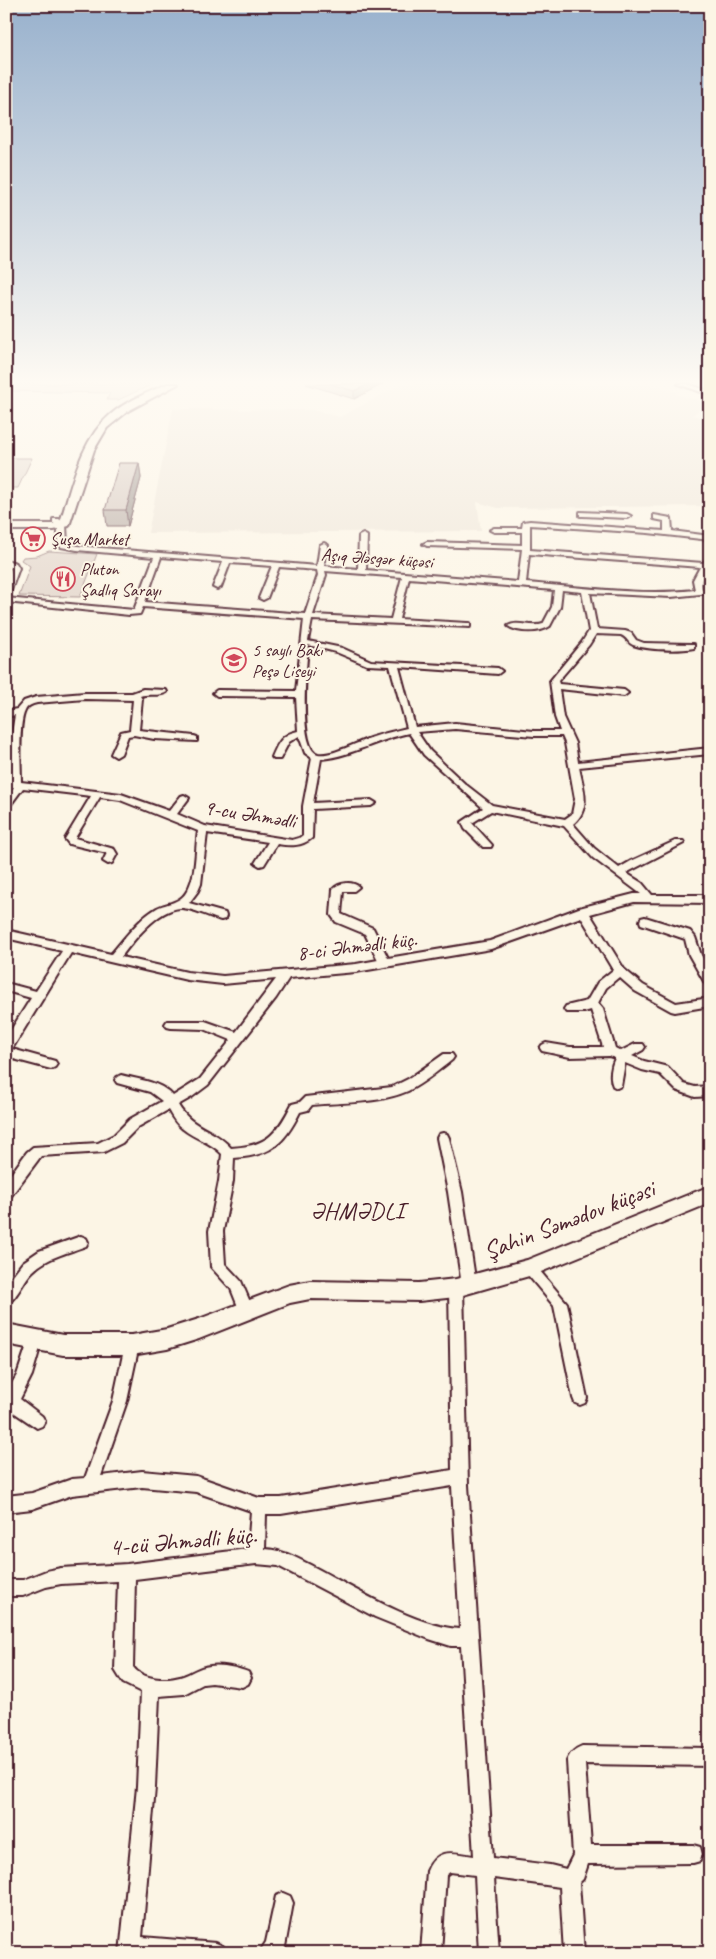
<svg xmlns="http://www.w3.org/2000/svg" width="716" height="1959" font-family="Caveat,sans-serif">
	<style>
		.built { fill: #eee5d7 }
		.green { fill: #e2d5ca; stroke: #967a7a }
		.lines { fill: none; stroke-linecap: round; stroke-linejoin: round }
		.street-casing { stroke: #4a1f2b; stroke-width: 4 }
		.secondary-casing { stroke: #4a1f2b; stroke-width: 4 }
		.street { fill: #fcf5e5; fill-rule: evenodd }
		.secondary { fill: #fcf5e5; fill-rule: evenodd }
		.wall { fill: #b2a59d; stroke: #4a1f2b }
		.shaded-wall { fill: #918680; stroke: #4a1f2b }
		.building { fill: #cfc0b7; stroke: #4a1f2b }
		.labels { text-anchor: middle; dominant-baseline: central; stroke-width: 4; stroke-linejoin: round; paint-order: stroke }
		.far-poi-label { font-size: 18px; fill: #4a1f2b; stroke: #fcf5e5; text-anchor: start }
		.far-street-label { font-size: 18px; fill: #4a1f2b; stroke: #fcf5e5 }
		.street-label { font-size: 21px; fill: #4a1f2b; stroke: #fcf5e5 }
		.quarter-label { font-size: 24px; letter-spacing: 1px; fill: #4a1f2b; stroke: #fcf5e5 }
		.near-street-label { font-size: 25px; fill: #4a1f2b; stroke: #fcf5e5 }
	</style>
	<rect width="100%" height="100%" fill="#fcf5e5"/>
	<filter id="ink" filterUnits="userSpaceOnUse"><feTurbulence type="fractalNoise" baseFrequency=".02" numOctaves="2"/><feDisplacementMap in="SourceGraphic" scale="10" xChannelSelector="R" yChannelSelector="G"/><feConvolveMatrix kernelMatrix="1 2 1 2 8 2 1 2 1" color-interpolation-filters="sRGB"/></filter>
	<g filter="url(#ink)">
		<path class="built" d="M402 384H540L548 386 552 384H648L678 392 675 394 709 403 692 415 710 420V506L498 508 477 502 481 531 148 533 173 409 312 410 340 417Z"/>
		<path class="green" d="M6 384H153L118 400H107L110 393 6 391Z
			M6 458H32L18 488H6Z
			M49 551 97 554 80 597 19 596 30 566 21 560 23 557 37 556Z"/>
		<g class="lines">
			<g class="street-casing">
				<path id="street" d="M678 384H687L710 391V395Z
					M580 512 627 514 631 516 627 518 583 516H580Z
					M654 515 671 518 672 531 710 536V540L648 533 530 525V550L703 563 710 556C710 571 699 572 702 589H710V593L671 597 590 593 597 629 625 631 631 633 636 640 644 643 691 644H694V648C678 651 648 650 633 645 628 643 627 637 621 635L596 634 589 645 558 681 559 684 624 690 628 693 624 696 559 689 563 717 575 743 578 762 710 748V754L579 767C583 788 592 808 573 824L594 848 619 868 631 861 675 841H683L684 843 626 873 642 883 652 895H710V903L634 902 590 914 624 969 643 985 676 1003 710 998V1006L675 1012 671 1011 635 991 619 977 606 988 598 1003 603 1009 615 1048 621 1051 635 1044H643L645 1047 643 1050 632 1056 644 1061 668 1067 684 1084 695 1087 710 1086V1096L695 1097 676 1090 660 1074 642 1070 625 1063 621 1086 617 1088 613 1086C609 1078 611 1066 615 1058L609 1056 570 1057 542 1051 540 1048 542 1045 546 1043 570 1047H603L591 1010 584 1012H566L564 1009 566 1006 587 1001 598 982 613 970 581 917 491 949 356 972 289 978 276 998 208 1085 192 1097 178 1105C193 1130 214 1128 231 1148 267 1146 276 1135 292 1104L300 1102 305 1097 392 1087 410 1078 444 1054H452L454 1057 452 1060C438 1071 424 1083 408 1091 378 1104 344 1102 312 1105L308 1110 300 1112C284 1144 271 1156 234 1158L233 1181 223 1231 225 1264 241 1281 253 1309 251 1314 246 1316 241 1314 231 1289 211 1267 209 1231 219 1181 222 1154C211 1142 195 1139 183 1129 176 1124 172 1117 168 1110L138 1127 122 1143 104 1152 41 1156 11 1196 6 1198V1181L27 1152 33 1147 98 1143 114 1135 130 1119 162 1101 150 1092 117 1083 115 1080 117 1077 121 1075C139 1080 160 1081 173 1096L200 1079 231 1040 204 1029 171 1028 167 1027 165 1024 167 1021H205L236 1032 276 979 223 984 187 980 71 953 12 1049 55 1061 57 1064 55 1067 51 1069 6 1057V1038L31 998 6 991V983L36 991 62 951 6 938V930L111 954C125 938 138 919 157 908 167 903 181 903 187 891 197 874 195 850 198 831L120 800 100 797 75 838 114 849 117 854 112 863 108 864 103 861 107 853 69 844 65 839 91 796 23 788 9 807 6 808V798L14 787 6 788V782H11V739L15 715 6 717V711L17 709 24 701 36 697 85 693H132L143 689 166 690 167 692C160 697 149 693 140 696L142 699 139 730 194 736 197 737V741L154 739 134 735 128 736 121 754 116 757 111 754 121 732 130 730 133 700 85 699 37 703C32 704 27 706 25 711 18 724 21 766 21 782L121 794 169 811 181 796 184 795 189 798 177 814 205 826 292 840 299 838 303 835V806L312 758 305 753 299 736 289 742 280 759H274L272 757C278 743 282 734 298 731L296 697 217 696 213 693 217 690 296 691 304 619 143 607 140 614 129 615 6 602V598L134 610 154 557 77 550 61 547 58 542V526L53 523V519H59L66 525 67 543 77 546 317 566 320 545 324 543 328 545 324 561 325 566 358 569 359 536 363 534 367 536 366 570 518 582 522 549 427 546 423 544 427 542 522 545V532H494L490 530 494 528H522L523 522 530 521 664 531V521L654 519ZM529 554 700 567 693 580 695 590C639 596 582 587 526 583ZM161 557 223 562 213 587 217 589 221 587 230 563 272 566 259 598 263 600 267 598 279 567 317 570 318 575 305 614 145 602ZM325 571 402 577 391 619 313 615 326 575ZM409 578 554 590 552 607 543 624C532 628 517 620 508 626 518 633 540 633 550 626L560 607 562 590 582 592 589 631 582 642 550 681 555 717 560 731H534L455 723 415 727 399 667 498 674 502 671 498 668 371 661 342 648 308 641 312 620 470 627V623H467L399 619ZM308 645 336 652 367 665 390 666 407 728C395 731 384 733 373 737 360 741 331 757 318 754 297 748 307 662 308 645ZM455 729 534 736H562L565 743 575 799 572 814 565 819 492 805 465 784 430 751 417 732ZM409 733 424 755 483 808 462 822 465 829 483 847H491L492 845 472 823 491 811 564 826 593 858 641 894H634L579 908 490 941 388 958 373 928 341 914 343 891H354L359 887C353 881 339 882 333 889L331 915 336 922 365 934 378 960 356 964 223 976 187 972 121 957C134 940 157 910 180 908 189 907 211 917 221 920L225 919 226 916 225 913 189 903 198 891 201 884 207 833 268 842 255 863 260 866 264 865 277 844C290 846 301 847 312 838L313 809 371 806 376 803 371 800 313 803 321 759C352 756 379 739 409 733Z
					M6 560 16 563 19 568 10 593 6 595V582L11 568 6 565Z
					M645 917 690 931 695 937 701 955 710 971V986L706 985 689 955 685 939 641 924 640 921 641 918Z
					M443 1133 447 1134 449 1138 462 1192 476 1285 474 1289 469 1291 464 1289 462 1285 448 1192 437 1138 439 1134Z
					M81 1236 86 1238 88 1242 86 1246C68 1253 47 1257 33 1271 24 1279 16 1301 6 1304V1284L23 1262 39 1251Z
					M529 1262 534 1264 567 1303 587 1398 585 1403 580 1405 575 1403 573 1398 554 1306 522 1268 524 1264Z
					M456 1282 461 1284 463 1288 468 1485 493 1858 550 1865 566 1869 573 1855 567 1761C570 1753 574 1749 582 1746L710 1748V1766L585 1764 591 1845H693L700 1847 702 1854 700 1861 693 1863 588 1864 583 1879 579 1883 584 1953H564L560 1887 494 1878 499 1953H479L475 1875 450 1872 446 1875 441 1953H421L427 1871C437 1847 453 1853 474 1856L461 1646H451L429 1639 375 1617 278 1566 256 1564 135 1579 133 1667C142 1680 167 1681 180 1677 191 1674 198 1667 210 1666 221 1664 238 1668 248 1672L251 1678 248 1684 242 1687 212 1683 203 1684 184 1694 159 1696 155 1787 142 1937 216 1943 223 1946 226 1953H120L137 1787 141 1692 123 1683 115 1670 118 1581 61 1584 46 1587 23 1596H6V1580H23L46 1571 61 1568 127 1564 248 1549 251 1511 196 1492 142 1487 72 1495 32 1509 6 1512V1496L32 1493 72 1479 85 1478 113 1401 125 1345 127 1340 132 1338 137 1340 139 1345 127 1401 101 1476 142 1471 196 1476 259 1498H281L452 1470 449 1288 451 1284ZM452 1486 460 1629C417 1627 357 1590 318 1569 300 1560 285 1550 265 1549L266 1514H281Z
					M35 1334 40 1336 42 1341 32 1375 20 1399 42 1416 45 1421 42 1426 37 1428 9 1409 6 1410V1393L17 1375 30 1336Z
					M283 1893 290 1896 293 1903 285 1947 282 1953H259L266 1942 276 1896Z"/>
			</g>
			<g class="secondary-casing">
				<path id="secondary" d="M167 384H178L128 411 107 428 94 450 69 526 54 530H6V524H54L60 522C72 486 80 441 110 415 126 401 147 393 167 384Z
					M710 1186V1203L536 1274 456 1297 419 1301 310 1299 290 1303 199 1339 167 1349 132 1355H63L6 1344V1324L63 1335H132L167 1329 199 1319 289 1285 310 1281 419 1283 456 1279 527 1260Z"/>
			</g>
			<use href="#street" class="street"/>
			<use href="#secondary" class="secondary"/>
		</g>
		<path class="wall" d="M306 384H383L354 399Z
			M139 463 141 478 128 526H107L105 510Z"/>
		<path class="shaded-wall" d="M369 384H383L354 399V391Z
			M139 463 141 478 128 526 126 510Z"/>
		<path class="building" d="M330 384H369L354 391Z
			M119 463H139L126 510H105Z"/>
	</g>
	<linearGradient id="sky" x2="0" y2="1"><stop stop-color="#98b1cd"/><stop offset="0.58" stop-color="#fefaf3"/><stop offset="1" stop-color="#fefaf3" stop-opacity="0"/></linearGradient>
	<rect width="716" height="658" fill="url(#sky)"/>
	<defs>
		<g id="supermarket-ring" transform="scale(1.25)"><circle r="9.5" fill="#fcf5e5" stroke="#d1495b" stroke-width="1.5"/><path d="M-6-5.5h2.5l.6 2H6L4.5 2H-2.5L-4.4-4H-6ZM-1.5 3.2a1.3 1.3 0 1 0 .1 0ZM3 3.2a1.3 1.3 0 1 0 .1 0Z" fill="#d1495b"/></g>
		<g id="restaurant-ring" transform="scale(1.25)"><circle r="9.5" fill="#fcf5e5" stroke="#d1495b" stroke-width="1.5"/><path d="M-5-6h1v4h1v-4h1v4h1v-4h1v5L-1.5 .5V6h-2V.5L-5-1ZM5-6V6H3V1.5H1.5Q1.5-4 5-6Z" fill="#d1495b"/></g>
		<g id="university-ring" transform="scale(1.25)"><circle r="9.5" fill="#fcf5e5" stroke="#d1495b" stroke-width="1.5"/><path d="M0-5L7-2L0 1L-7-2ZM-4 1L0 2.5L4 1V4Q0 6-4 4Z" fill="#d1495b"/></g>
	</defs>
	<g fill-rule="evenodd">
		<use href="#supermarket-ring" x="33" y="539"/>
		<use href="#restaurant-ring" x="63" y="579"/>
		<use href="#university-ring" x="234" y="660"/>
	</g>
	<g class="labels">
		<g class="far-poi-label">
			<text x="50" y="539">Şuşa Market</text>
			<text x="80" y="569">Pluton<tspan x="80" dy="21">Şadlıq Sarayı</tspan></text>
			<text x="252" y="650">5 saylı Bakı<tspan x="252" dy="21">Peşə Liseyi</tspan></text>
		</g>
		<g class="far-street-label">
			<text transform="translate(377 558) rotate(4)">Aşıq Ələsgər küçəsi</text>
		</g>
		<g class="street-label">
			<text transform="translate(250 814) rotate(9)">9-cu Əhmədli</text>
			<text transform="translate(357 946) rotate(-7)">8-ci Əhmədli küç.</text>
		</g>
		<g class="quarter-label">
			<text x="358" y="1211">ƏHMƏDLI</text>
		</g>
		<g class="near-street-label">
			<text transform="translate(569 1220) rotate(-21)">Şahin Səmədov küçəsi</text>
			<text transform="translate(183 1541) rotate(-5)">4-cü Əhmədli küç.</text>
		</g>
	</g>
	<rect width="716" height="1959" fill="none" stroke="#fcf5e5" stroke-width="25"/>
	<rect x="12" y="12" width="691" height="1934" fill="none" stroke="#4a1f2b" stroke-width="2" filter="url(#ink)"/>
</svg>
